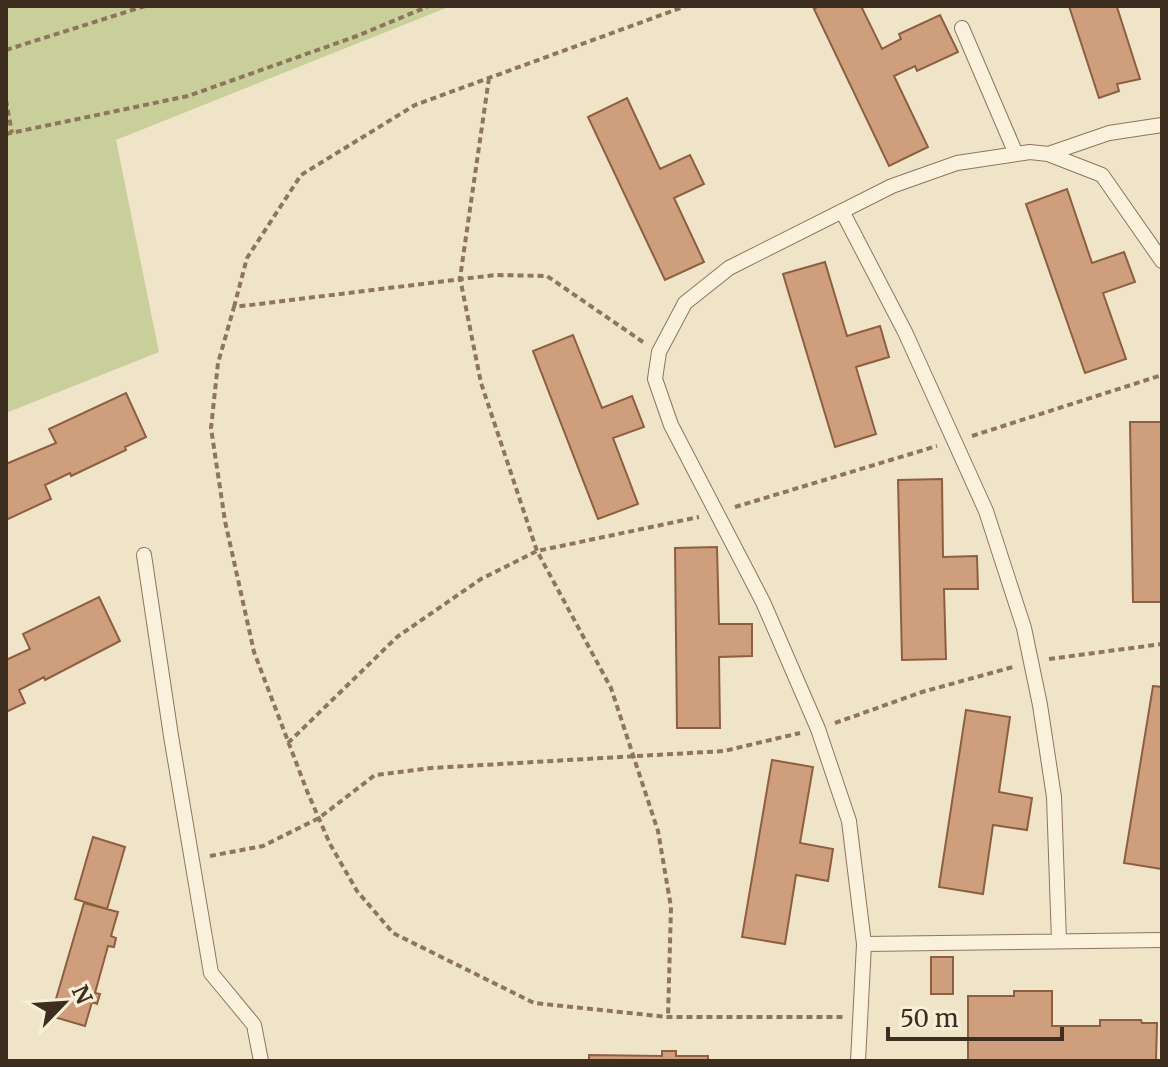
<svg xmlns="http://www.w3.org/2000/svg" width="1168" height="1067" font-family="Merriweather,serif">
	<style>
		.green { fill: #c9cf9b }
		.building { fill: #cf9f7d; stroke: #8d5f41; stroke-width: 2 }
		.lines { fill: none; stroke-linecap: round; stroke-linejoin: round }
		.service-casing { stroke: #8d765c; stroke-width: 16 }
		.path { stroke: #8d765c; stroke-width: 4; stroke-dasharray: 6 4; stroke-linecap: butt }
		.service { stroke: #faf1dc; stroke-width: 14 }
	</style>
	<rect width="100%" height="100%" fill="#f0e4c8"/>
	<path class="green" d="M6 6H451L116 140 159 352 6 413Z"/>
	<path class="building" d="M819 6H861L882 49 901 39 899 34 940 15 958 52 917 71 915 66 894 76 928 147 889 166 814 9Z
		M1069 6H1121L1117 7 1140 79 1117 84 1119 91 1099 98Z
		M627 98 660 169 690 155 704 184 674 198 704 262 665 280 588 117Z
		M1067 189 1092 263 1124 252 1135 282 1103 293 1126 359 1085 373 1026 204Z
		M825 262 847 336 880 326 889 357 856 367 876 434 835 447 783 274Z
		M573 335 602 408 632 396 644 427 613 438 638 504 598 519 533 351Z
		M126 393 146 437 125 447 126 450 71 476 70 473 45 485 51 499 6 520V464L56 443 49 429Z
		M1130 422H1162V602H1133Z
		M942 479 943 557 977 556 978 589H944L946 659 902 660 898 480Z
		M717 547 719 624H752V656L719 657 720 728H677L675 548Z
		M99 597 120 641 45 680 44 677 19 690 25 703 6 712V660L30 649 23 634Z
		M1153 686 1162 687V869L1124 863Z
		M966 710 1010 717 999 792 1032 798 1027 830 993 825 983 894 939 887Z
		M772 760 813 767 800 843 833 849 828 881 796 875 785 944 742 937Z
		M93 837 125 847 107 909 75 899Z
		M84 903 118 912 111 936 116 938 114 947 108 946 95 993 100 994 97 1004 92 1002 85 1026 51 1016Z
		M931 957H953V994H931Z
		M1014 991H1052V1026H1100V1020H1141L1142 1023H1157L1156 1061H968V996H1014Z
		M662 1051H676V1056H708V1061H589V1055L662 1056Z"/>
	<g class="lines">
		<g class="service-casing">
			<path id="service" d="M962 28 1016 154
				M1048 154 1102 175 1162 261
				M842 211 905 332 986 511 1024 628 1040 705 1054 797 1059 941
				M144 555 171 736 211 973 254 1025 261 1061
				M864 944 1162 940
				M858 1061 864 944 849 821 818 729 763 602 671 425 655 379 659 352 685 303 729 268 892 186 957 163 1030 152 1048 154 1109 133 1162 125"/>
		</g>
		<path class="path" d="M6 50 145 6
			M489 78 460 278 481 383 537 551 611 688 658 831 671 907 668 1017
			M6 100 12 133
			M6 134 188 96 357 36 429 6
			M234 307 247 258 301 175 415 105 686 6
			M643 342 547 276 495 275 234 307 218 363 211 428 225 521 254 652 307 791 330 844 357 891 393 933 534 1003 668 1017H844
			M972 436 1162 375
			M735 507 937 446
			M1049 659 1162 644
			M835 723 922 692 1013 667
			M288 743 397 637 481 579 537 551 699 517
			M210 856 263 846 319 818 375 775 431 768 724 751 800 733"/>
		<use href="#service" class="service"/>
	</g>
	<rect width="1168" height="1067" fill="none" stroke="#3d2e20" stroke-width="16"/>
	<g transform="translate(64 1003) rotate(65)" stroke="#f7eed8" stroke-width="6" paint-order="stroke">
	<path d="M0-6L14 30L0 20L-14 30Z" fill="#3d2e20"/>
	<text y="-12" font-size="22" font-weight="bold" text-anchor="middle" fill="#3d2e20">N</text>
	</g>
	<path d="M888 1027v12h174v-12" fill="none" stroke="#3d2e20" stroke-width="4"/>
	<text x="900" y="1027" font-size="24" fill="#3d2e20" stroke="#f7eed8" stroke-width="6" paint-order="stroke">50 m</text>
</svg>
